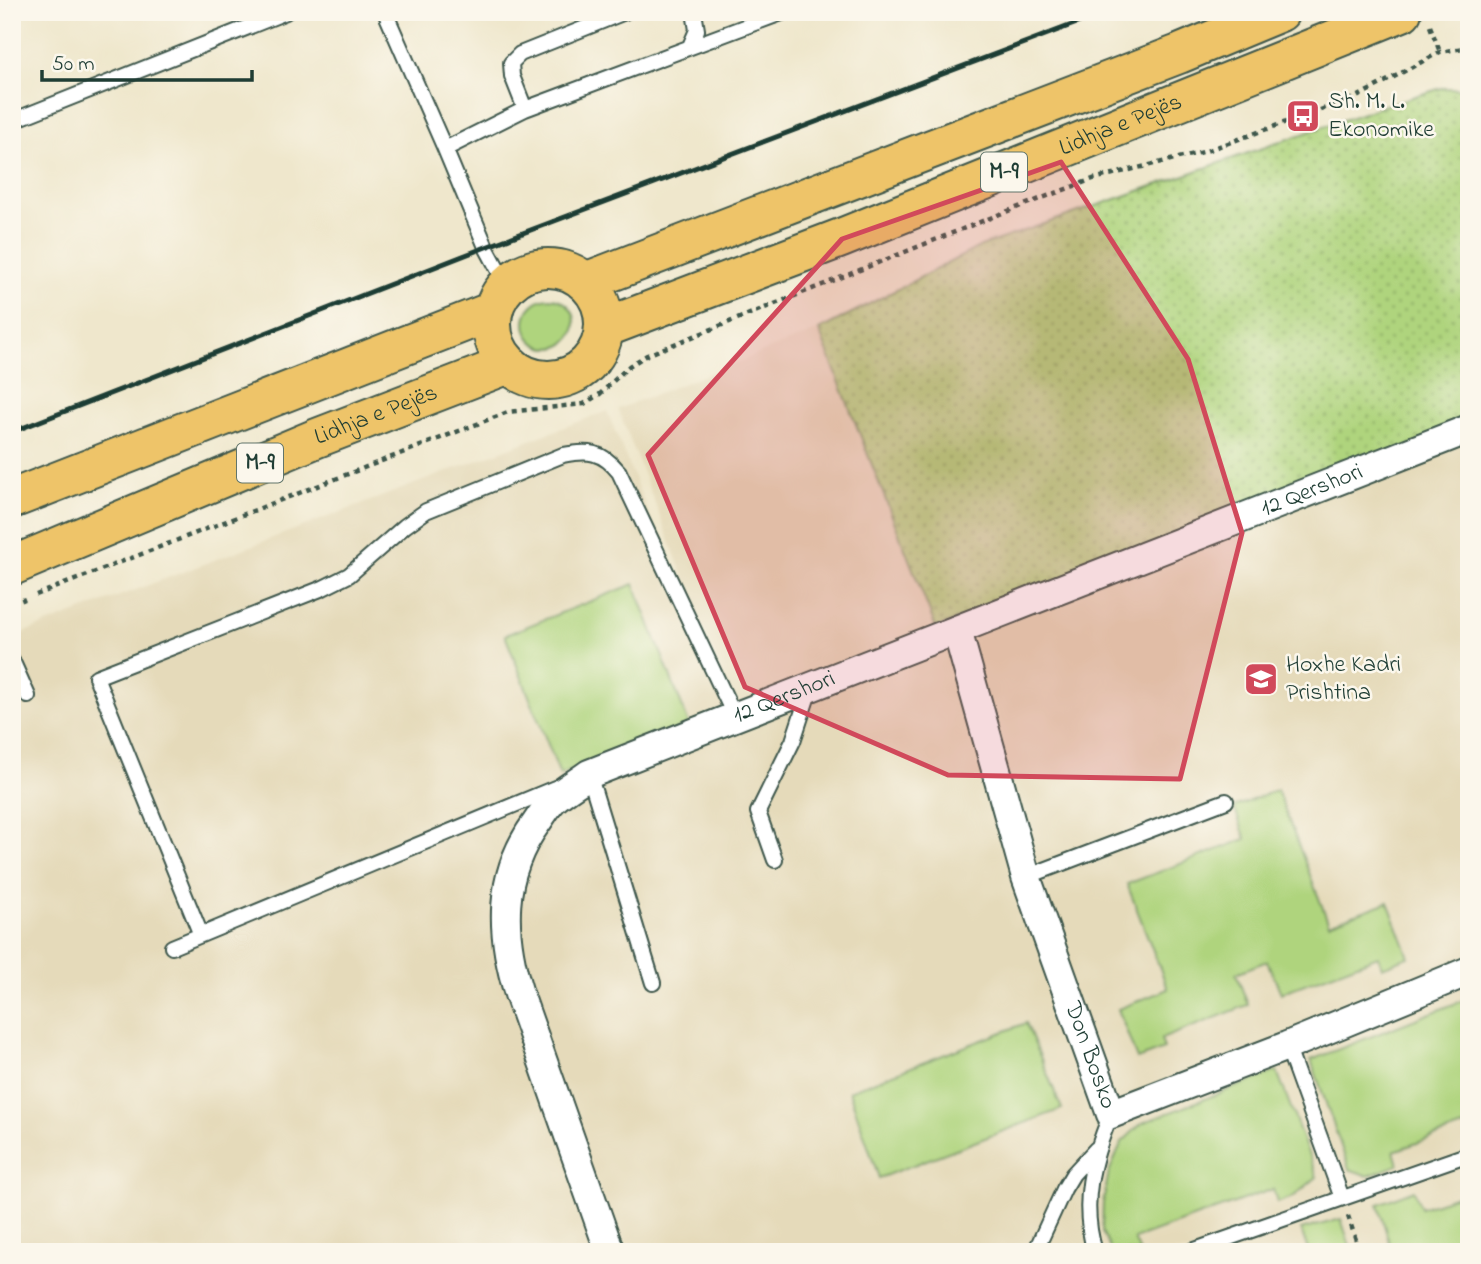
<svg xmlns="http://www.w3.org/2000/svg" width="1481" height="1264" font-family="'Indie Flower',sans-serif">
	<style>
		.built { fill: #e5daba }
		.grass { fill: #afd47d; stroke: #678858; stroke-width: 2 }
		.park { fill: url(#park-dots); stroke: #678858; stroke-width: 2 }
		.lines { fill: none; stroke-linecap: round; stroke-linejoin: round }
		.lane-casing { stroke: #3e564b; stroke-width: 18 }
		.street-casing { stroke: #3e564b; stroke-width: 32 }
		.highway-casing { stroke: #3e564b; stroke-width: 42 }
		.path { stroke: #3e564b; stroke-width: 4.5; stroke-dasharray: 5 5; stroke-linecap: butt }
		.lane { stroke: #fff; stroke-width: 14 }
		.street { stroke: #fff; stroke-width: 28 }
		.highway { stroke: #eec469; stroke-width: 38 }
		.rail { stroke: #1f3d34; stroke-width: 5 }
		.marked { fill: #d1495b; fill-opacity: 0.2; stroke: #d1495b; stroke-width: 5; stroke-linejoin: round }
		.labels { text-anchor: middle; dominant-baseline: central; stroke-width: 5; stroke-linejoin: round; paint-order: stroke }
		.shield { fill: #fbf7ec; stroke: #61756b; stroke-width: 2 }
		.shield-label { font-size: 23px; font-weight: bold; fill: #1f3d34 }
		.poi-label { font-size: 24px; fill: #1f3d34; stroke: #fbf7ec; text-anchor: start }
		.street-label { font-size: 24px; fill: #1f3d34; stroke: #fbf7ec }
	</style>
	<defs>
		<pattern id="park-dots" width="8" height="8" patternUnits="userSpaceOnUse" patternTransform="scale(1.75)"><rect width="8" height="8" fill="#afd47d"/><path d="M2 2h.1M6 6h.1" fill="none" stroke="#8ead67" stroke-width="1.8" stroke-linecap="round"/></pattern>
	</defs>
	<rect width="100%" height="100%" fill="#fbf7ec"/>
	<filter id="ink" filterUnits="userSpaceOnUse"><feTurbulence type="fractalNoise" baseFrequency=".0143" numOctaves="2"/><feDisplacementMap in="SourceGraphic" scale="14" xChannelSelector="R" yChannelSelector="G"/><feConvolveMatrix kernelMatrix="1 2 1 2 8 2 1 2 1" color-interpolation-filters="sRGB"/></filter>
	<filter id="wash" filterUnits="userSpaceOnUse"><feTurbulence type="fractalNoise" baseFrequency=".00686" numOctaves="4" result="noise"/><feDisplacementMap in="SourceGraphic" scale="28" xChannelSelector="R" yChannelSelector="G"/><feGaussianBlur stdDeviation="1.57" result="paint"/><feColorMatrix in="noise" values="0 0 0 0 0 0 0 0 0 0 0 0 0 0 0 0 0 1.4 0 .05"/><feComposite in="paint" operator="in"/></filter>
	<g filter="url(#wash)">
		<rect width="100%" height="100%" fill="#efe7cc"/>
		<path class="built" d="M819 330 936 628 734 706 618 409Z
			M607 411 730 715 1469 423V1252H12V637Z"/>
		<path class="grass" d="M525 323a25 25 0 1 1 50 0a25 25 0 1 1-50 0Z
			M634 584 689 724 560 775 505 635Z
			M1277 790 1329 924 1388 902 1409 957 1382 967 1378 956 1281 993 1267 961 1236 973 1248 1005 1161 1039 1164 1049 1137 1059 1118 1009 1168 989 1127 884 1246 839 1234 807Z
			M1469 998V1125L1394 1151 1398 1165 1368 1176 1349 1169 1311 1060Z
			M1026 1023 1062 1109 879 1178 849 1091Z
			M1277 1071 1317 1177 1293 1197 1277 1203 1273 1189 1134 1239 1140 1252H1112L1102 1232 1103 1203 1109 1172 1122 1142 1142 1123Z
			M1414 1190 1421 1208 1469 1192V1210L1460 1213 1469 1237V1252H1392L1378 1204Z
			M1341 1219 1352 1252H1303L1308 1250 1301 1230Z"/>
		<path class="park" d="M1442 88 1469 89V423L936 628 819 330 981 246 1389 104Z"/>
	</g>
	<g filter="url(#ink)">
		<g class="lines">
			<g class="lane-casing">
				<path id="lane" d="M385 12 445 149
					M625 12 520 54 511 63 512 76 525 109 784 12
					M690 46 697 30 694 12
					M12 121 286 12
					M507 286 486 247 445 149 525 109
					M12 660 28 696
					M587 775 589 774 653 983
					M555 788 201 935 96 677 323 588 349 575 405 526 426 511 563 455C588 450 602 451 619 472L735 717
					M775 860 758 812 793 741 810 689
					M1026 877 1226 801
					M172 947 201 935
					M1287 1046 1342 1198
					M1035 1252 1064 1189 1073 1174 1096 1149
					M1095 1252C1080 1203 1092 1160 1111 1114
					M1189 1252 1469 1154"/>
			</g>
			<g class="street-casing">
				<g id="street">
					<path id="s1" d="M957 630 1026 877 1111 1114 1287 1046 1469 971"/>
					<path id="s2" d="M610 1252 519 994C500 933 498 875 537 822 542 815 547 806 553 800 564 790 577 783 589 774L1469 429"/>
				</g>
			</g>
			<g class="highway-casing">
				<g id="highway">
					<circle cx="548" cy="324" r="56"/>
					<path d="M585 282 1179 54 1280 12"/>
					<path id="s3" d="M604 328 841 238 1402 12"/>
					<path d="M12 499 493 311"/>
					<path id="s4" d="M12 566 317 438 509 364"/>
				</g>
			</g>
			<path class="path" d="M1430 26 1440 52
				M36 595 508 412 584 404 600 394 629 366 647 355 1000 214 1093 179 1203 152 1303 116 1355 98 1440 52 1469 47
				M12 604 25 599
				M1348 1216 1360 1252"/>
			<use href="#lane" class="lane"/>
			<use href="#street" class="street"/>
			<use href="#highway" class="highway"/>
			<path class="rail" d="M12 432 486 247 1106 12"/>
		</g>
	</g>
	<path class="marked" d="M1061 162 1188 359 1242 533 1180 779 948 775 745 687 648 455 842 239Z"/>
	<defs>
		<g id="bus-square" transform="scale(1.75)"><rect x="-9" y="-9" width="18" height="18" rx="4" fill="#d1495b" stroke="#fbf7ec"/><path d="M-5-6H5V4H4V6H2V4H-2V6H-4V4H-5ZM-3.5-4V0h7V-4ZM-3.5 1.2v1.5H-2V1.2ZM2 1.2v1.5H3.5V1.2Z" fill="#fff"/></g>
		<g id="school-square" transform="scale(1.75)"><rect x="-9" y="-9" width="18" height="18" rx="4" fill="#d1495b" stroke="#fbf7ec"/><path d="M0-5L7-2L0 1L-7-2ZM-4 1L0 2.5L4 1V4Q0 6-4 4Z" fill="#fff"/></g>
	</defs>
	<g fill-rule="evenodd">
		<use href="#bus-square" x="1303" y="116"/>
		<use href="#school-square" x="1261" y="679"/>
	</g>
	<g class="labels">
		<g class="shield">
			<rect x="981" y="152.5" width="46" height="39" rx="5"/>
			<rect x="237" y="443.5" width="46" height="39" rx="5"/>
		</g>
		<g class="shield-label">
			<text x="1004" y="172">M-9</text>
			<text x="260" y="463">M-9</text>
		</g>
		<g class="poi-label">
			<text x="1328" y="102">Sh. M. L.<tspan x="1328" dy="28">Ekonomike</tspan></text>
			<text x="1286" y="665">Hoxhe Kadri<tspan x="1286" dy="28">Prishtina</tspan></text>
		</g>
		<g class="street-label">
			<text stroke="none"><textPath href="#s3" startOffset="555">Lidhja e Pejës</textPath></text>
			<text stroke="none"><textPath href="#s4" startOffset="394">Lidhja e Pejës</textPath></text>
			<text stroke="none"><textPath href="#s2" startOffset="1302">12 Qershori</textPath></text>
			<text stroke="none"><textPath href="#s2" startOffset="735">12 Qershori</textPath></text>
			<text stroke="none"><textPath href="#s1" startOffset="446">Don Bosko</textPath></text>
		</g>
	</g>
	<rect width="1481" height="1264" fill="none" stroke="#fbf7ec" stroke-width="42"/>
	<path d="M42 70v10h210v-10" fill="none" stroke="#1f3d34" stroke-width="3.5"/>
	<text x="52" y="70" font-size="21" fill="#1f3d34" stroke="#fbf7ec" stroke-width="5" paint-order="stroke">50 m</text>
</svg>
